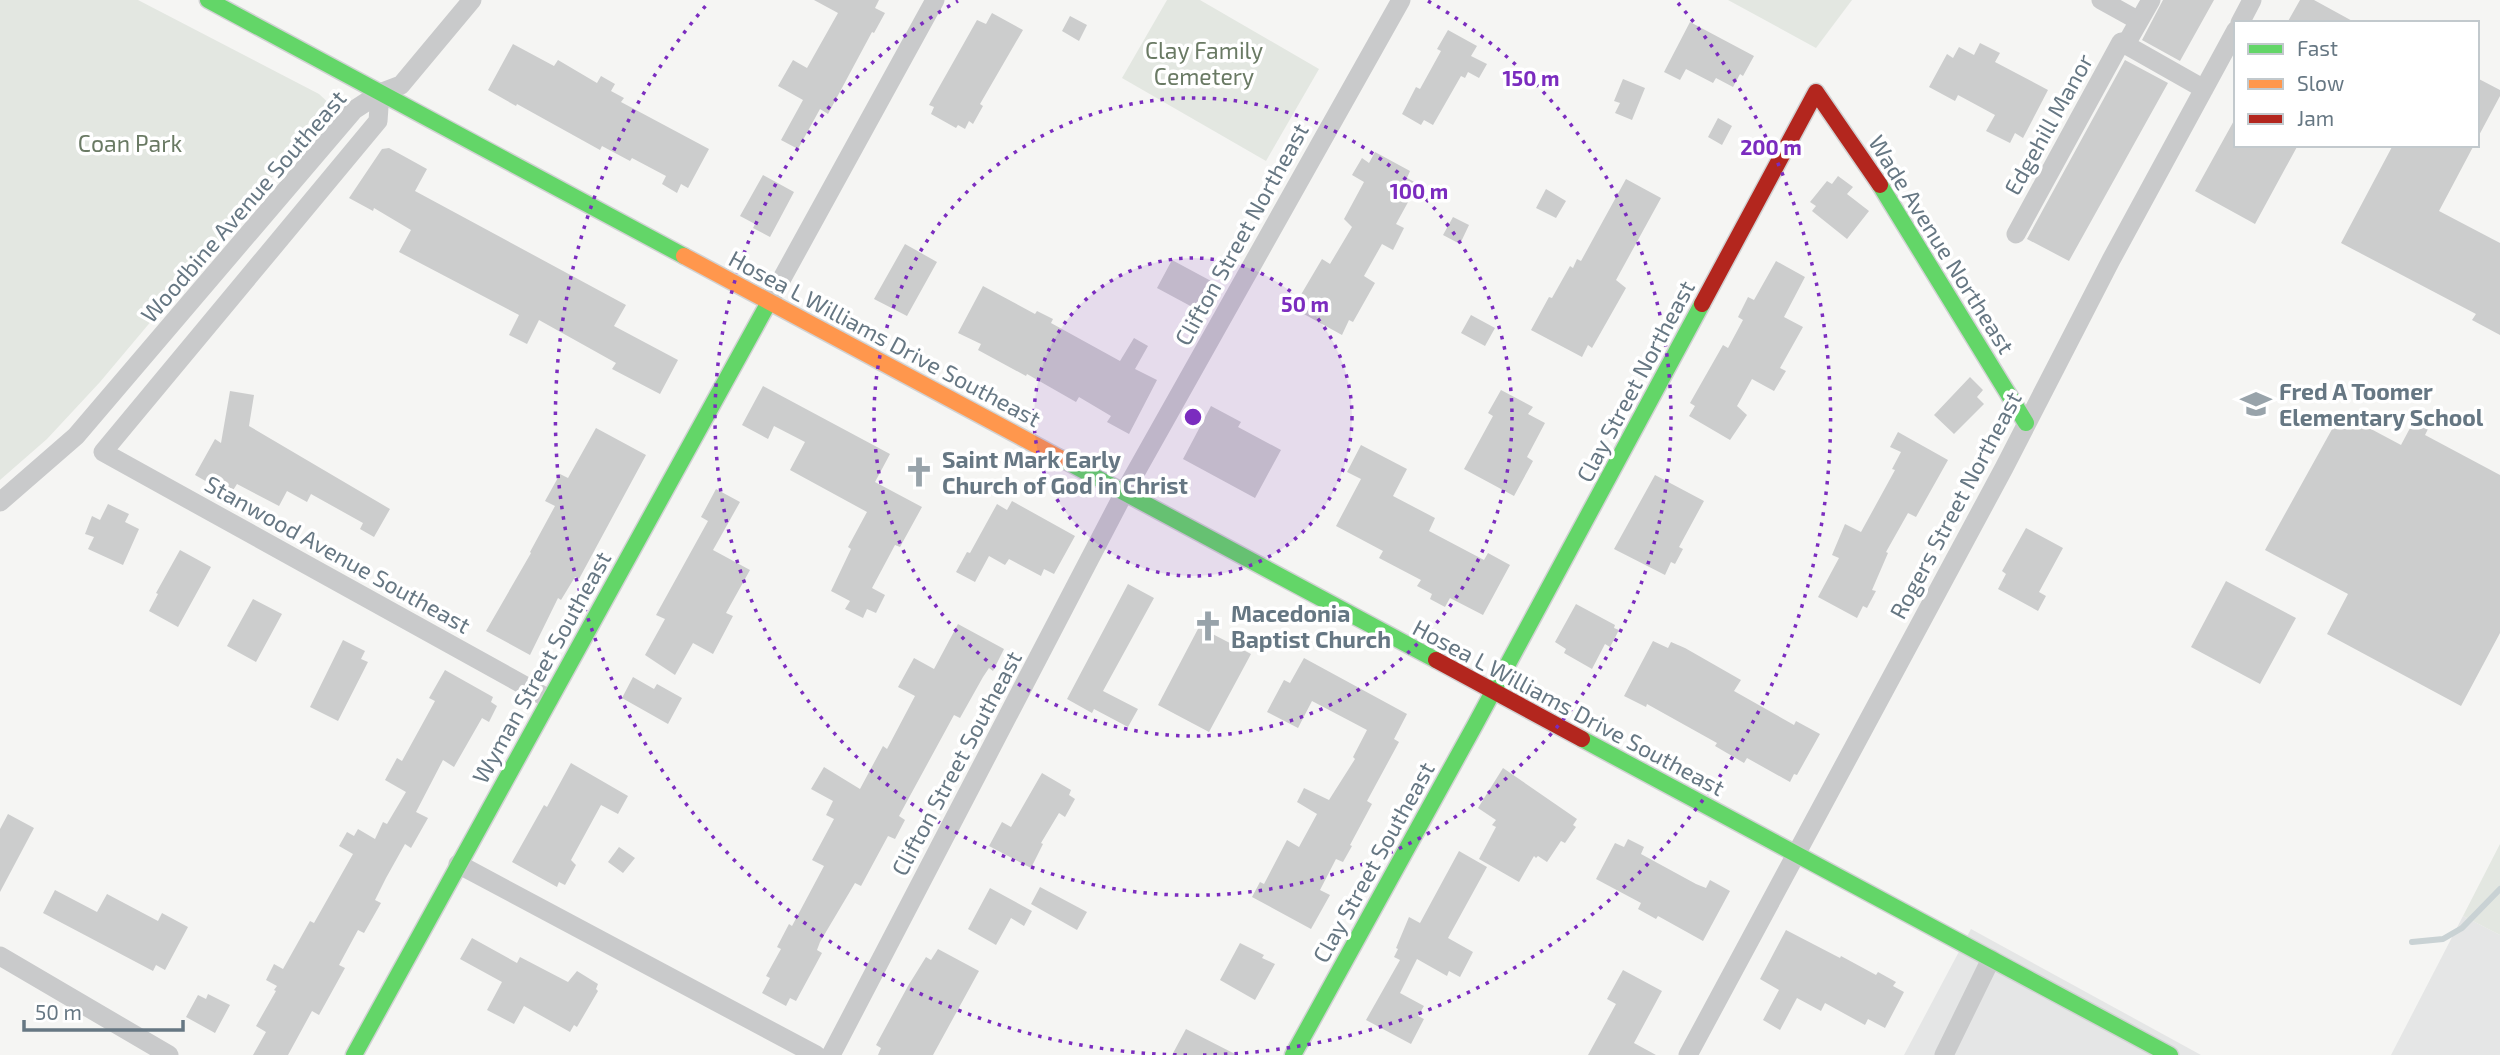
<svg xmlns="http://www.w3.org/2000/svg" width="2500" height="1055" font-family="'Exo 2',sans-serif">
	<style>
		.built { fill: #e5e6e6 }
		.green { fill: #e3e7e1 }
		.lines { fill: none; stroke-linecap: round; stroke-linejoin: round }
		.stream { stroke: #c9d2d4; stroke-width: 6 }
		.building { fill: #cccdcd }
		.fast-casing { stroke: #d1d2d3; stroke-width: 19 }
		.slow-casing { stroke: #d1d2d3; stroke-width: 19 }
		.jam-casing { stroke: #d1d2d3; stroke-width: 19 }
		.street { stroke: #c9cacb; stroke-width: 19 }
		.fast { stroke: #63d668; stroke-width: 16 }
		.slow { stroke: #ff974d; stroke-width: 16 }
		.jam { stroke: #b3261e; stroke-width: 16 }
		.ring { fill: none; stroke: #7b2cbf; stroke-width: 3.5; stroke-dasharray: 3.5 7 }
		.labels { text-anchor: middle; dominant-baseline: central; stroke-width: 7; stroke-linejoin: round; paint-order: stroke }
		.park-label { font-size: 23px; fill: #6a7a64; stroke: #fff }
		.street-label { font-size: 23px; fill: #667783; stroke: #fff }
		.poi-label { font-size: 23px; font-weight: bold; fill: #667783; stroke: #fff; text-anchor: start }
		.centre { fill: #7b2cbf; stroke: #fff; stroke-width: 3.5 }
		.ring-label { font-size: 21px; text-anchor: middle; font-weight: bold; fill: #7b2cbf; stroke: #fff; stroke-width: 7; stroke-linejoin: round; paint-order: stroke }
	</style>
	<rect width="100%" height="100%" fill="#f5f5f3"/>
	<path class="built" d="M2463 916 2500 935V1055H2391Z
		M1971 929 2201 1055H1904Z"/>
	<path class="green" d="M0 0H138L319 94 332 106 100 382 47 439 0 480Z
		M1167 0H1200L1319 69 1266 161 1122 78Z
		M1728 0H1852L1816 48Z
		M2500 844V935L2463 916Z"/>
	<g class="lines">
		<path class="stream" d="M2412 942 2443 939 2462 928 2500 889"/>
	</g>
	<path class="building" d="M814 0H879L875 8 885 13 874 33 872 32 828 114 820 109 798 149 781 140 803 100 778 86 793 60 807 68 838 13Z
		M2163 0H2214L2180 61 2142 40Z
		M2300 0H2314L2356 23H2287Z
		M992 13 1023 30 980 104 983 106 973 124 969 121 965 129 958 125 956 128 931 114 934 107 929 105 977 20 986 24Z
		M1070 16 1087 25 1079 41 1062 31Z
		M1690 22 1754 56 1743 76 1740 74 1733 87 1716 78 1713 83 1686 69 1680 80 1664 72Z
		M1448 30 1477 46 1471 56 1487 64 1479 78 1468 72 1465 78 1461 76 1433 125 1424 120 1421 125 1402 114 1416 87 1420 89 1441 51 1437 49Z
		M1980 43 2000 53 1995 62 2048 90 2023 138 2015 133 2010 143 1986 131 1995 115 1958 95 1955 101 1929 87 1947 54 1953 58 1959 47 1974 55Z
		M513 44 554 66 558 60 597 83 601 76 615 84 611 91 624 98 621 102 709 149 688 188 681 184 677 193 662 184 666 176 632 158 630 161 602 146 600 150 517 104 516 106 488 90Z
		M2125 60 2168 83 2069 261 2027 239Z
		M2477 78 2500 90V96L2477 139Z
		M1623 79 1645 88 1632 120 1615 113 1620 103 1614 101Z
		M2236 117V145H2298L2255 224 2195 191Z
		M1718 118 1732 126 1722 145 1708 137Z
		M2393 145H2474L2439 211 2500 243V335L2472 320 2476 314 2341 243Z
		M389 148 427 169 415 191 626 305 614 326 678 360 660 394 612 369 616 363 539 320 527 344 509 335 519 315 399 252 411 230 374 208 373 211 349 198 382 149Z
		M1375 152 1410 171 1407 178 1418 184 1396 224 1404 228 1393 250 1382 244 1364 276 1375 283 1353 322 1349 320 1342 335 1302 313 1308 303 1299 298 1322 259 1330 264 1352 227 1344 219 1364 182 1352 175 1362 158 1369 163Z
		M763 175 794 192 770 237 753 228 755 224 740 216Z
		M1838 176 1853 187 1847 194 1869 211 1847 239 1812 211 1816 206 1810 202 1827 181 1832 184Z
		M1626 179 1661 198 1616 280 1626 288 1592 348 1588 345 1582 357 1531 330 1549 297 1552 298 1570 266 1573 268 1577 259 1581 261Z
		M1546 189 1566 201 1556 218 1536 208Z
		M1453 217 1469 225 1460 244 1443 235Z
		M905 244 937 262 907 316 874 299Z
		M1172 260 1211 281 1196 309 1157 288Z
		M1776 261 1805 277 1784 317 1803 327 1780 368 1786 371 1774 391 1752 379 1737 406 1747 415 1730 440 1689 416 1695 406 1690 403 1723 345 1728 348 1743 320 1738 317 1748 297 1754 300Z
		M983 286 1035 314 1037 311 1053 319 1051 323 1120 361 1134 338 1148 346 1135 369 1157 380 1129 434 1107 422 1111 416 1079 397 1076 402 1027 374 1026 376 978 350 981 344 958 333Z
		M1471 315 1495 328 1485 346 1461 333Z
		M1970 377 1983 390 1977 397 1984 404 1954 434 1934 415Z
		M763 386 890 454 875 482 922 507 900 547 895 545 872 588 885 595 876 613 867 609 863 618 845 609 850 601 831 591 851 549 848 547 867 512 790 470 805 442 774 426 768 439 742 425Z
		M1501 390 1533 407 1528 414 1545 423 1527 457 1533 461 1514 496 1464 469 1493 416 1488 413Z
		M230 391 254 395 249 426 390 509 374 537 360 529 363 523 311 494 307 502 287 491 279 506 237 484 230 495 195 475 215 439 221 443Z
		M1211 406 1241 422 1238 427 1281 450 1255 498 1183 459Z
		M2341 413 2401 445 2417 415 2431 423 2425 435 2500 475V633L2461 706 2327 634 2348 594 2265 550Z
		M596 428 646 455 579 579 575 577 561 600 558 598 530 655 486 631 531 553 530 552 555 506 545 501 560 474 568 478Z
		M1898 432 1948 460 1916 517 1908 513 1886 552 1888 553 1872 590 1876 591 1867 608 1863 606 1857 618 1818 597 1839 558 1832 555 1845 524 1861 532 1895 470 1892 469 1901 452 1890 447Z
		M1361 445 1407 469 1393 496 1435 518 1429 531 1484 560 1488 553 1510 565 1483 615 1450 598 1445 607 1430 599 1432 594 1417 586 1421 580 1379 558 1383 551 1336 526 1361 479 1347 472Z
		M1655 475 1704 501 1679 547 1683 549 1675 564 1671 562 1665 575 1614 549Z
		M716 489 740 502 713 550 750 570 726 613 733 616 713 654 693 643 675 675 645 655 665 619 656 615 708 521 701 517Z
		M1012 501 1075 536 1054 574 1044 569 1041 576 1009 559 1005 565 989 556 975 582 956 572 967 552 970 553 997 504 1007 510Z
		M108 504 129 514 125 522 139 529 123 565 88 549 94 537 85 534 92 516 100 520Z
		M2026 528 2063 548 2039 592 2046 596 2038 611 1998 589 2006 574 2002 571Z
		M180 550 211 567 178 627 149 611 158 594 156 593Z
		M2226 581 2296 618 2260 684 2191 647Z
		M1128 584 1154 598 1103 691 1138 709 1128 727 1094 709 1092 713 1067 699Z
		M253 599 282 614 256 662 227 646Z
		M1576 604 1615 625 1614 628 1619 630 1610 647 1605 644 1592 669 1564 653 1566 649 1555 642Z
		M958 624 1004 649 993 671 989 668 983 677 960 718 954 715 899 816 905 820 895 839 888 836 861 886 855 883 820 942 817 950 822 953 796 1001 790 998 786 1006 762 993 770 978 766 976 781 949 777 947 789 924 792 926 824 866 812 860 834 819 826 815 833 801 811 789 824 767 860 789 883 746 887 749 915 696 898 687 914 658 934 669Z
		M1199 627 1251 654 1209 732 1158 705Z
		M343 640 365 651 361 659 368 662 338 721 310 707Z
		M1653 641 1668 648 1671 642 1685 648 1741 680 1734 691 1794 725 1796 721 1820 734 1797 775 1794 774 1790 782 1747 758 1744 763 1715 746 1717 743 1647 704 1646 707 1624 696Z
		M1304 658 1407 714 1394 739 1399 742 1367 801 1372 804 1350 845 1352 846 1343 862 1336 859 1320 890 1330 895 1311 929 1252 897 1260 882 1264 884 1287 840 1299 847 1317 814 1297 802 1304 788 1329 800 1355 759 1353 757 1367 730 1312 701 1298 728 1267 712 1284 680 1290 683Z
		M445 670 493 697 491 702 497 706 489 722 482 718 454 767 443 760 416 812 428 818 411 848 405 844 386 878 375 900 381 903 364 933 358 930 339 965 345 968 319 1015 312 1011 288 1055H253L266 1032 256 1026 276 991 274 990 277 986 266 980 274 964 283 969 310 921 314 923 353 854 339 846 347 832 354 836 358 829 375 839 383 822 387 824 406 792 385 780 397 758 402 761 435 701 429 698Z
		M633 677 654 689 657 684 682 698 668 724 622 698Z
		M571 763 628 796 618 814 601 805 571 860 576 865 565 885 559 882 557 887 512 862 544 805 547 807Z
		M1503 768 1577 819 1573 825 1576 827 1565 843 1561 841 1547 862 1538 856 1536 858 1534 856 1519 882 1479 859 1496 827 1492 825 1496 820 1478 808Z
		M1042 773 1071 790 1069 795 1075 799 1065 817 1059 813 1041 843 1043 844 1031 868 989 846 1002 822 1011 827Z
		M8 814 34 828 0 892V829Z
		M1628 839 1644 847 1641 854 1696 884 1706 888 1710 880 1730 891 1703 941 1658 916 1656 919 1638 909 1641 903 1596 879 1615 843 1624 847Z
		M619 847 635 858 623 873 608 862Z
		M1459 851 1487 867 1448 938 1473 952 1460 977 1449 971 1447 976 1417 959 1400 993 1424 1006 1418 1016 1424 1019 1411 1044 1366 1020 1400 960 1394 957 1398 949 1396 948 1409 917 1420 923Z
		M1040 887 1087 912 1077 930 1031 904Z
		M990 888 1032 911 1024 926 1011 918 996 945 968 929Z
		M55 890 97 912 107 894 158 921 162 913 188 927 165 970 156 965 153 971 43 913Z
		M1786 930 1840 958 1841 956 1876 975 1878 972 1896 982 1893 986 1904 992 1885 1028 1868 1019 1865 1025 1825 1003 1821 1011 1797 998 1780 1030 1763 1020 1779 990 1760 979Z
		M472 938 517 963 520 957 568 982 577 971 598 984 596 989 598 991 577 1027 574 1025 570 1032 524 1006 514 1024 487 1010 502 982 460 959Z
		M1240 943 1264 955 1262 958 1275 964 1255 1000 1220 980Z
		M938 949 979 971 933 1055H878L881 1048 876 1045 908 986 926 957 931 960Z
		M1623 970 1662 991 1634 1043 1656 1055H1588L1616 1004 1607 999Z
		M208 994 230 1005 215 1033 186 1017 198 995 206 999Z
		M1186 1029 1237 1055H1172Z"/>
	<g class="lines">
		<g class="fast-casing">
			<path id="fast" d="M208 0 684 256
				M1880 185 2026 423
				M1060 458 1436 660
				M1582 739 2170 1055
				M354 1055 769 302
				M1293 1055 1475 725 1702 304"/>
		</g>
		<g class="slow-casing">
			<path id="slow" d="M684 256 1060 458"/>
		</g>
		<g class="jam-casing">
			<path id="jam" d="M1702 304 1816 92 1880 185
				M1436 660 1582 739"/>
		</g>
		<path class="street" d="M2101 0 2139 21
			M2240 23 2252 0
			M2126 44 2151 0
			M380 93 378 121 103 452 549 699
			M2016 234 2121 42 2204 89
			M769 302 935 0
			M0 502 76 436 354 110 380 93 401 85 472 0
			M458 864 816 1055
			M0 956 169 1055
			M831 1055 1124 493 1401 0
			M1688 1055 2004 468 2111 260 2236 30
			M1944 1055 1991 959"/>
		<use href="#fast" class="fast"/>
		<use href="#slow" class="slow"/>
		<use href="#jam" class="jam"/>
	</g>
	<circle cx="1193" cy="417" r="159" fill="#7b2cbf" fill-opacity=".12"/>
	<g class="ring">
		<circle cx="1193" cy="417" r="159"/>
		<circle cx="1193" cy="417" r="319"/>
		<path d="M1428 1A478 478 0 1 1 958 1"/>
		<path d="M1187 1055A638 638 0 0 1 708 3M1678 3A638 638 0 0 1 1199 1055"/>
	</g>
	<defs>
		<g id="school-bare" transform="scale(2.415)"><path d="M0-5L7-2L0 1L-7-2ZM-4 1L0 2.5L4 1V4Q0 6-4 4Z" fill="#98a3aa" stroke="#fff" stroke-width="2.5" paint-order="stroke"/></g>
		<g id="church-bare" transform="scale(2.415)"><path d="M-1.2-6h2.4v3.5h3.3v2.4h-3.3V6h-2.4V-.1h-3.3v-2.4h3.3Z" fill="#98a3aa" stroke="#fff" stroke-width="2.5" paint-order="stroke"/></g>
	</defs>
	<g fill-rule="evenodd">
		<use href="#school-bare" x="2256" y="404"/>
		<use href="#church-bare" x="919" y="472"/>
		<use href="#church-bare" x="1208" y="626"/>
	</g>
	<g class="labels">
		<g class="park-label">
			<text x="1204" y="50">Clay Family<tspan x="1204" dy="26">Cemetery</tspan></text>
			<text x="130" y="143">Coan Park</text>
		</g>
		<g class="street-label">
			<text transform="translate(2048 124) rotate(-61)">Edgehill Manor</text>
			<text transform="translate(243 206) rotate(-49)">Woodbine Avenue Southeast</text>
			<text transform="translate(1241 234) rotate(-61)">Clifton Street Northeast</text>
			<text transform="translate(1942 244) rotate(58)">Wade Avenue Northeast</text>
			<text transform="translate(885 338) rotate(28)">Hosea L Williams Drive Southeast</text>
			<text transform="translate(1635 381) rotate(-62)">Clay Street Northeast</text>
			<text transform="translate(1955 505) rotate(-62)">Rogers Street Northeast</text>
			<text transform="translate(338 554) rotate(29)">Stanwood Avenue Southeast</text>
			<text transform="translate(541 667) rotate(-61)">Wyman Street Southeast</text>
			<text transform="translate(1569 707) rotate(28)">Hosea L Williams Drive Southeast</text>
			<text transform="translate(956 763) rotate(-62)">Clifton Street Southeast</text>
			<text transform="translate(1373 862) rotate(-61)">Clay Street Southeast</text>
		</g>
		<g class="poi-label">
			<text x="2279" y="391">Fred A Toomer<tspan x="2279" dy="26">Elementary School</tspan></text>
			<text x="942" y="459">Saint Mark Early<tspan x="942" dy="26">Church of God in Christ</tspan></text>
			<text x="1231" y="613">Macedonia<tspan x="1231" dy="26">Baptist Church</tspan></text>
		</g>
	</g>
	<circle cx="1193" cy="417" r="10" class="centre"/>
	<g class="ring-label">
		<text x="1531" y="86">150 m</text>
		<text x="1771" y="155">200 m</text>
		<text x="1419" y="199">100 m</text>
		<text x="1305" y="312">50 m</text>
	</g>
	<rect x="2234" y="21" width="245" height="126" fill="#ffffff" stroke="#c2c9cd" stroke-width="2"/>
	<rect x="2248" y="44" width="35" height="10" fill="#63d668" stroke="#c2c9cd" stroke-width="2"/>
	<text x="2297" y="56" font-size="21" fill="#667783">Fast</text>
	<rect x="2248" y="79" width="35" height="10" fill="#ff974d" stroke="#c2c9cd" stroke-width="2"/>
	<text x="2297" y="91" font-size="21" fill="#667783">Slow</text>
	<rect x="2248" y="114" width="35" height="10" fill="#b3261e" stroke="#c2c9cd" stroke-width="2"/>
	<text x="2297" y="126" font-size="21" fill="#667783">Jam</text>
	<path d="M24 1020v10h159v-10" fill="none" stroke="#667783" stroke-width="3.5"/>
	<text x="35" y="1020" font-size="21" fill="#667783" stroke="#ffffff" stroke-width="5" paint-order="stroke">50 m</text>
</svg>
